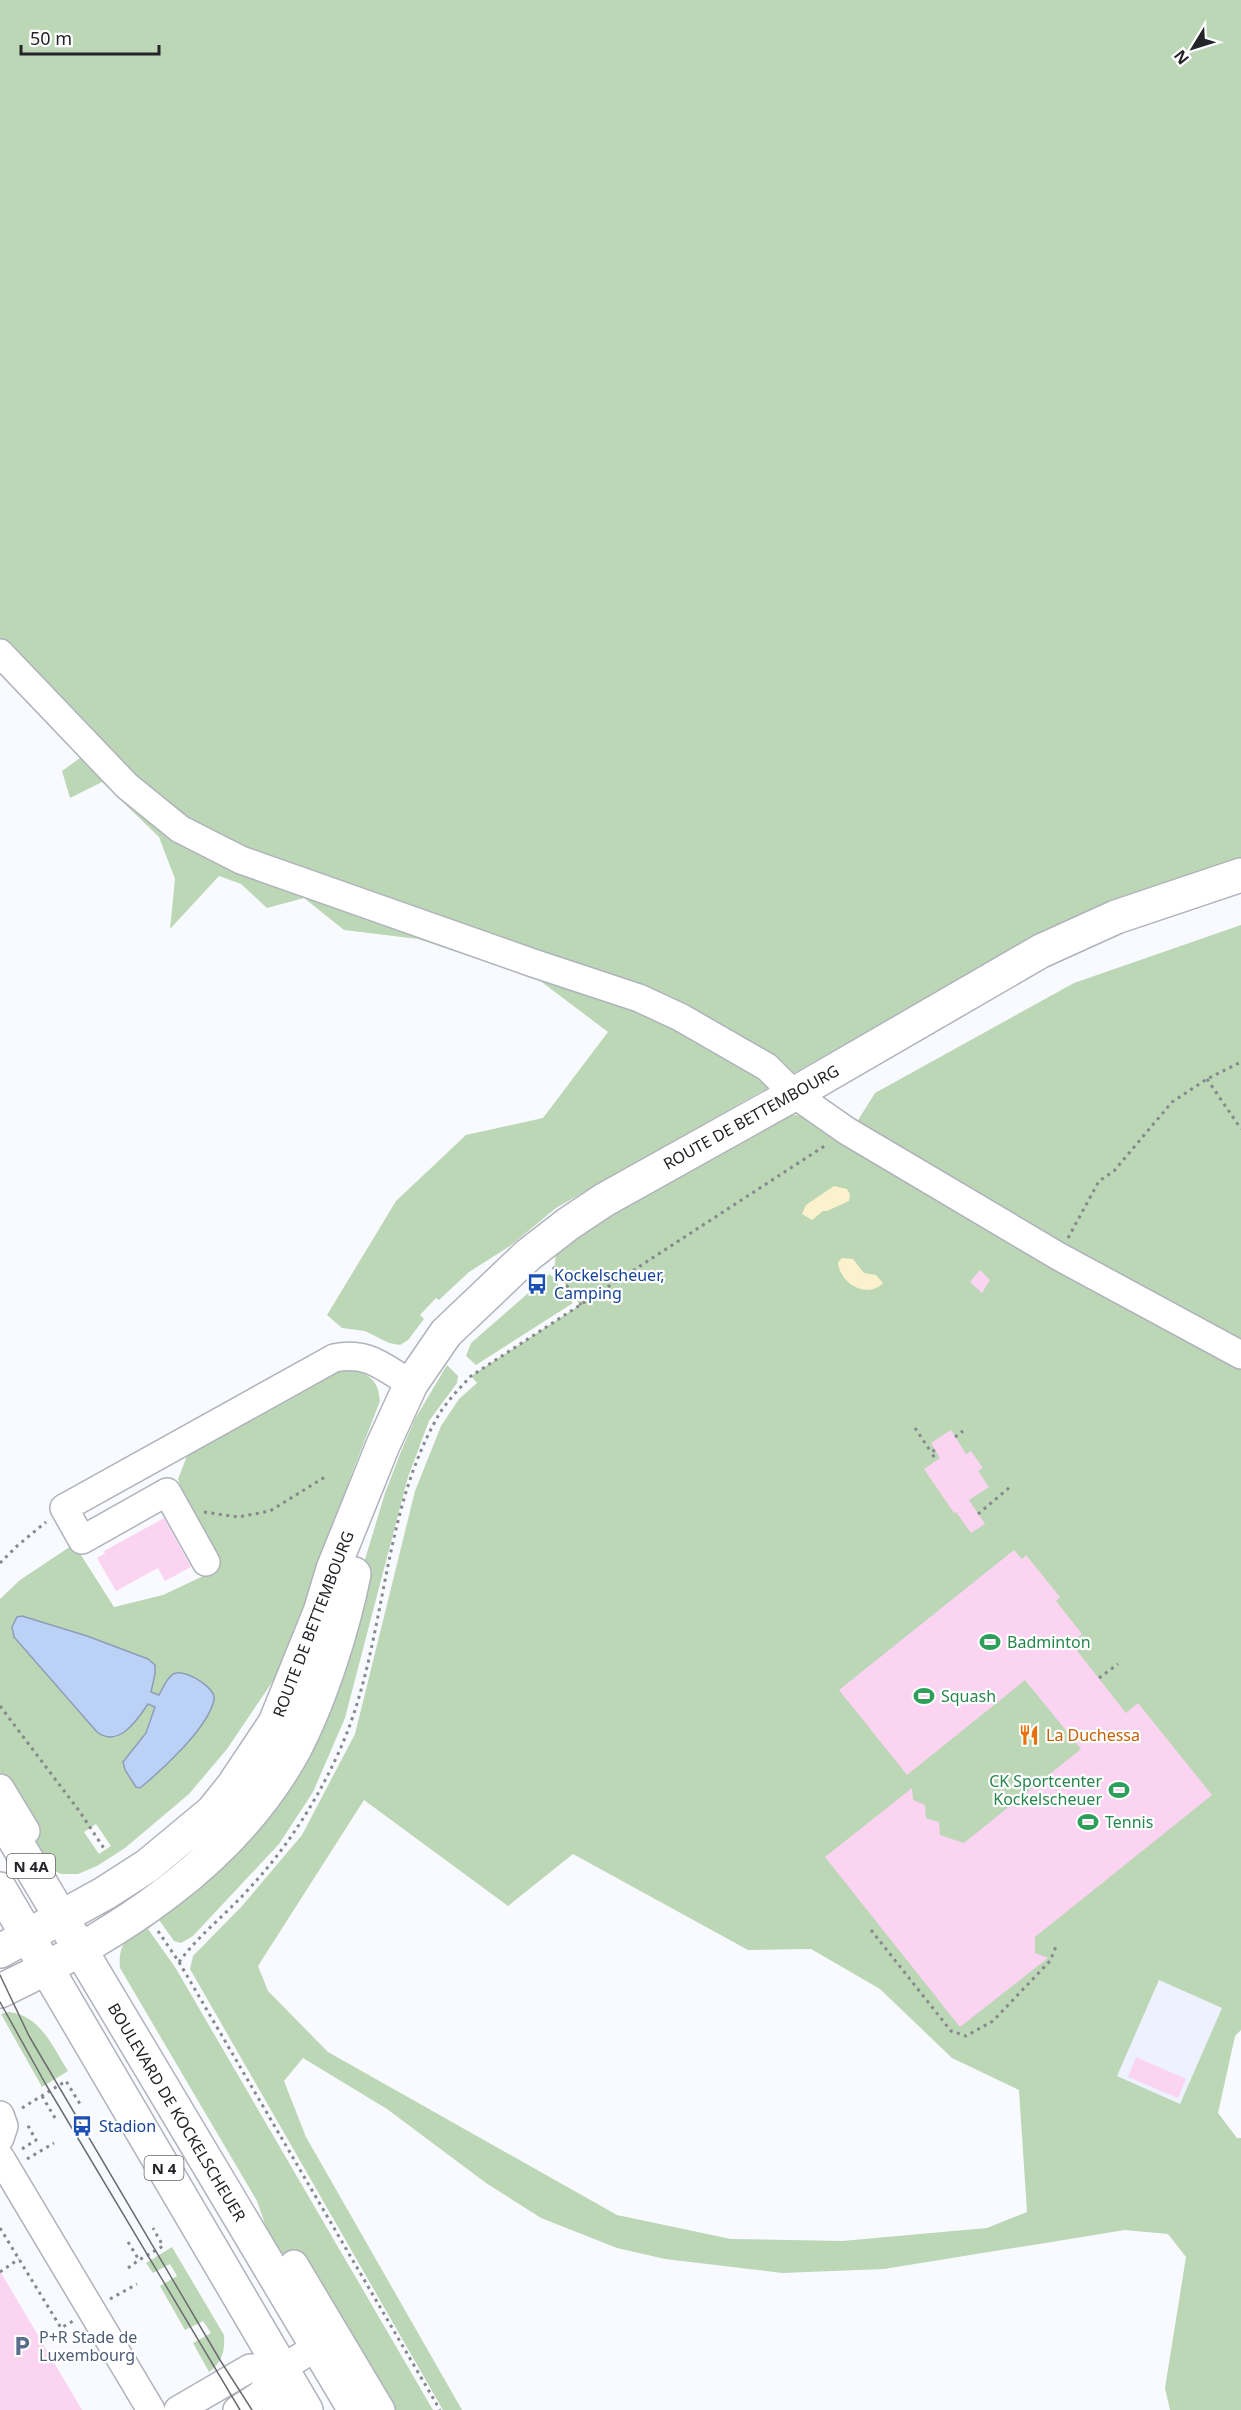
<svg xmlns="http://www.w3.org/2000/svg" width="1241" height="2410" font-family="'Noto Sans',sans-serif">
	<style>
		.built { fill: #eef1ff }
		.green { fill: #bbd7b5; fill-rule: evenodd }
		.sand { fill: #fbf1cc }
		.water { fill: #bcd1f6; stroke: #8e9db8; stroke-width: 1.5 }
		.building { fill: #fad4f1 }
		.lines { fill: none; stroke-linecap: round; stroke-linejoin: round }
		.minor-casing { stroke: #b0b2bc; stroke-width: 30 }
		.major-casing { stroke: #b0b2bc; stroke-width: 36 }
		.path { stroke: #87888d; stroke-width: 3; stroke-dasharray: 3 4.5; stroke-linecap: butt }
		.minor { stroke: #fff; stroke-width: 27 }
		.major { stroke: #fff; stroke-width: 33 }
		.tram { stroke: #6b6c70; stroke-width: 1.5 }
		.labels { text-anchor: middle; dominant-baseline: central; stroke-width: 4.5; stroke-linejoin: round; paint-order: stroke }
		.shield { fill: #fff; stroke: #656668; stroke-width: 1.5 }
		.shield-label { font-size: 15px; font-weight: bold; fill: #232428 }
		.street-label { font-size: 16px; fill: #232428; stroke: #fff }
		.transit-label { font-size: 16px; fill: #164399; stroke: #fff; text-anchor: start }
		.leisure-label { font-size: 16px; fill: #27864d; stroke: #fff; text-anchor: start }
		.food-label { font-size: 16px; fill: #c56008; stroke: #fff; text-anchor: start }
		.service-label { font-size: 16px; fill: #4e5e75; stroke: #fff; text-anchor: start }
	</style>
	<rect width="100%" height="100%" fill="#f9faff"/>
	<path class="built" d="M1159 1980 1222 2008 1180 2104 1117 2076Z"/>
	<path class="green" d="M0 0H1241V858L1103 904 1032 938 556 1208 510 1246 469 1272 439 1300 436 1298 420 1315 424 1319 408 1340 400 1345 389 1343 365 1331 342 1328 327 1315 396 1201 466 1135 543 1118 608 1032 539 980 418 939 344 930 304 898 267 908 241 884 219 876 170 929 175 879 159 837 102 782 70 798 62 771 80 758 0 671Z
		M1241 925V2030L1235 2036 1218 2113 1237 2138H1241V2410H1170L1165 2388 1186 2257 1168 2234 1125 2230 884 2269 782 2273 665 2259 617 2248 541 2218 486 2183 387 2109 303 2058 284 2081 306 2137 462 2410H443L190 1969 193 1956 242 1906 302 1835 355 1734 415 1491 441 1426 459 1399 477 1383 471 1376 580 1305 554 1269 556 1254 576 1232 782 1116 805 1114 855 1125 875 1093 1074 983ZM364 1800 508 1906 573 1854 748 1950 811 1949 880 1989 952 2058 1019 2090 1027 2212 987 2228 842 2241 731 2239 617 2215 328 2052 268 1991 258 1966ZM1159 1980 1222 2008 1180 2104 1117 2076Z
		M550 1274 573 1303 476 1365 466 1356 471 1343Z
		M447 1365 458 1376 457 1383 429 1421 408 1477 345 1718 313 1792 279 1844 193 1936 181 1943 174 1941 159 1920 148 1929 175 1967 433 2410H385L288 2268 270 2238 257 2201 120 1968C119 1957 120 1949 126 1940L335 1659 385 1493 400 1454 415 1419Z
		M348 1370C369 1373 378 1379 380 1401L349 1481 309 1616 285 1663 227 1749 189 1794 125 1848 97 1866 78 1874H61L43 1865 0 1777V1599L20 1580 74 1544 114 1607 163 1595 218 1569 193 1523 178 1479 187 1456 332 1373ZM21 1616 155 1674 150 1692 159 1695C165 1685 169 1673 183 1673L207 1716 189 1742 140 1788 123 1762 146 1733 155 1707 148 1704 131 1726 115 1738 17 1617ZM96 1824 111 1846 99 1854 84 1832Z
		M9 2012C40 2015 53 2047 68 2071L42 2087 1 2014Z
		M172 2247 224 2335C225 2350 223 2362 209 2372L193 2343 211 2333 203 2321 185 2330 160 2286 177 2276 170 2264 153 2273 146 2263Z"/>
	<path class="sand" d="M834 1186 847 1189 850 1194 849 1201 827 1211H823L812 1220 802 1214 806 1205Z
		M842 1258 853 1259 864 1273 876 1275 883 1283C867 1300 839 1283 838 1262Z"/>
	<path class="water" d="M22 1616 87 1636 148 1659 155 1665V1674L151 1692 159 1695C163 1688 168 1675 176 1673 186 1670 217 1688 214 1700 208 1728 162 1770 140 1788L136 1787 125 1770 123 1762 146 1733 155 1707 148 1704C136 1722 118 1748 97 1732L14 1637 12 1627 17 1617Z"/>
	<path class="building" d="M980 1270 990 1280 982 1293 970 1282Z
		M951 1430 966 1454 971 1451 983 1468 978 1471 989 1487 969 1500 985 1524 971 1533 956 1512 954 1513 924 1469 940 1458 931 1443Z
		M164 1518 191 1567 165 1581 158 1568 116 1591 97 1558 105 1553 104 1551Z
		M1014 1550 1022 1559 1026 1555 1060 1597 1056 1601 1082 1634 1071 1643 1126 1713 1138 1703 1212 1795 1035 1937V1953L1048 1958 960 2027 825 1857 912 1788 913 1800 925 1805 926 1818 939 1822 940 1835 964 1843 1081 1749 1025 1680 907 1775 839 1690Z
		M1136 2057 1186 2079 1178 2098 1128 2077Z
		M0 2271 82 2410H0Z"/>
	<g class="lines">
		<g class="minor-casing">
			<path id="minor" d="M0 653 127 786 180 829 241 860 533 963 639 998 680 1017 767 1067 794 1094 847 1131 1058 1256 1241 1355
				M206 1562 167 1492 82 1540 64 1508 334 1358C368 1351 383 1367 411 1384
				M0 1788 26 1831
				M0 2115 4 2126 0 2138
				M0 2157 151 2410
				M294 2264 381 2410
				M178 2410 250 2368H282
				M237 2410 260 2395 282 2368 317 2347
				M276 2410C290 2396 287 2387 282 2369"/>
		</g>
		<g class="major-casing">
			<path id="major" d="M0 1815 355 2410
				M0 1889 306 2410
				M0 1951 105 1893 147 1866 212 1812 233 1786 275 1723 320 1612 333 1569 383 1445 411 1384 446 1333 528 1255 568 1224 604 1200 794 1094 1041 951 1116 917 1241 875
				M0 1991C114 1937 232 1864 294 1750 320 1701 343 1629 354 1574"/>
		</g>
		<path class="path" d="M1207 1079 1241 1129
			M1068 1238 1099 1181 1114 1171 1172 1102 1207 1079 1241 1062
			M553 1267 581 1305
			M915 1428 931 1452
			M955 1437 963 1431
			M935 1450 931 1452 936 1460
			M204 1512 238 1517 270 1511 325 1477
			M978 1514 1010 1487
			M0 1563 17 1546 46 1522
			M1099 1678 1118 1664
			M0 1706 80 1812 105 1850
			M871 1930 951 2031 966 2036 993 2021 1050 1961 1057 1944
			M158 1931 179 1962 440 2410
			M179 1962C198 1936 223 1917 245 1893 284 1852 314 1806 338 1754 387 1648 379 1521 437 1418 445 1403 459 1389 471 1376L826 1145
			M42 2096 55 2118
			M22 2108 66 2081 80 2104
			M22 2149 36 2140 27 2124
			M27 2159 54 2143
			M0 2228 61 2328 73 2321
			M128 2242 139 2260 163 2246 153 2228
			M128 2268 139 2260
			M0 2272 19 2259
			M110 2299 137 2284"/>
		<use href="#minor" class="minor"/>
		<use href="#major" class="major"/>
		<path class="tram" d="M0 1975 29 2036 220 2360 252 2410
			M0 2002 45 2083 240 2410"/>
	</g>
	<defs>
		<g id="bus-bare" transform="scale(1.62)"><path d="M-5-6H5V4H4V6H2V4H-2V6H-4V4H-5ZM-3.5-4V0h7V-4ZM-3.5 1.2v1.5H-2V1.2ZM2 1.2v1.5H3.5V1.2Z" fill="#1a4fb4" stroke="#fff" stroke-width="2.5" paint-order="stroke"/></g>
		<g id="stadium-bare" transform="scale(1.62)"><path d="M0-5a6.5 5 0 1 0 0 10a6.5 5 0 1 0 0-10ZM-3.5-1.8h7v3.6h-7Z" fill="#2e9e5b" stroke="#fff" stroke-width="2.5" paint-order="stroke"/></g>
		<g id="restaurant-bare" transform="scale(1.62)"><path d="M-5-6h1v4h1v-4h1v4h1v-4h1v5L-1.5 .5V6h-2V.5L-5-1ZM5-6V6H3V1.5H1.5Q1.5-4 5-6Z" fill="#e8710a" stroke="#fff" stroke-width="2.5" paint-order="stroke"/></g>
		<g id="parking-bare" transform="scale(1.62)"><path d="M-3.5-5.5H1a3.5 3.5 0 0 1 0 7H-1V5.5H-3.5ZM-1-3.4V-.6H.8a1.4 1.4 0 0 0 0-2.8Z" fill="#5c6f8a" stroke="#fff" stroke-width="2.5" paint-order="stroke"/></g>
	</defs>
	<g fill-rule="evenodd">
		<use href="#bus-bare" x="537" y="1284"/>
		<use href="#stadium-bare" x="990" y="1642"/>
		<use href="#stadium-bare" x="924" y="1696"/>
		<use href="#restaurant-bare" x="1029" y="1735"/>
		<use href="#stadium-bare" x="1119" y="1790"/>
		<use href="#stadium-bare" x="1088" y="1822"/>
		<use href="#bus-bare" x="82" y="2126"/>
		<use href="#parking-bare" x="22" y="2346"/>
	</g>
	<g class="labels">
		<g class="shield">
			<rect x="7" y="1854" width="48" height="24" rx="4.5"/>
			<rect x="144.5" y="2156" width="39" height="24" rx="4.5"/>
		</g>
		<g class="shield-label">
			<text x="31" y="1866">N 4A</text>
			<text x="164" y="2168">N 4</text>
		</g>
		<g class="street-label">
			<text transform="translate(751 1117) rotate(-29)">ROUTE DE BETTEMBOURG</text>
			<text transform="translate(313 1624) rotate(-69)">ROUTE DE BETTEMBOURG</text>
			<text transform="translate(177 2112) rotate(59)">BOULEVARD DE KOCKELSCHEUER</text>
		</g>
		<g class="transit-label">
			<text x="554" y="1275">Kockelscheuer,<tspan x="554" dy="18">Camping</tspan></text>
			<text x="99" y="2126">Stadion</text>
		</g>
		<g class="leisure-label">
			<text x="1007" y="1642">Badminton</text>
			<text x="941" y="1696">Squash</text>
			<text x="1102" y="1781" text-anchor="end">CK Sportcenter<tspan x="1102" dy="18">Kockelscheuer</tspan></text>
			<text x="1105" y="1822">Tennis</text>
		</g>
		<g class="food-label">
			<text x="1046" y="1735">La Duchessa</text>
		</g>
		<g class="service-label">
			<text x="39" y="2337">P+R Stade de<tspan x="39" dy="18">Luxembourg</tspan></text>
		</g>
	</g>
	<g transform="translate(1193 48) rotate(232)" stroke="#ffffff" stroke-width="4.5" paint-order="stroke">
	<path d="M0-4.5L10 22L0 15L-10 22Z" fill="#232428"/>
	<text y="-9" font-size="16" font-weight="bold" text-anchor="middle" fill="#232428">N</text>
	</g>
	<path d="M21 45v9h138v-9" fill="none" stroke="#232428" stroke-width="3"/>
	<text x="30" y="45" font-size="18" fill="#232428" stroke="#ffffff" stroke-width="4.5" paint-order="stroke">50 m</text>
</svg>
